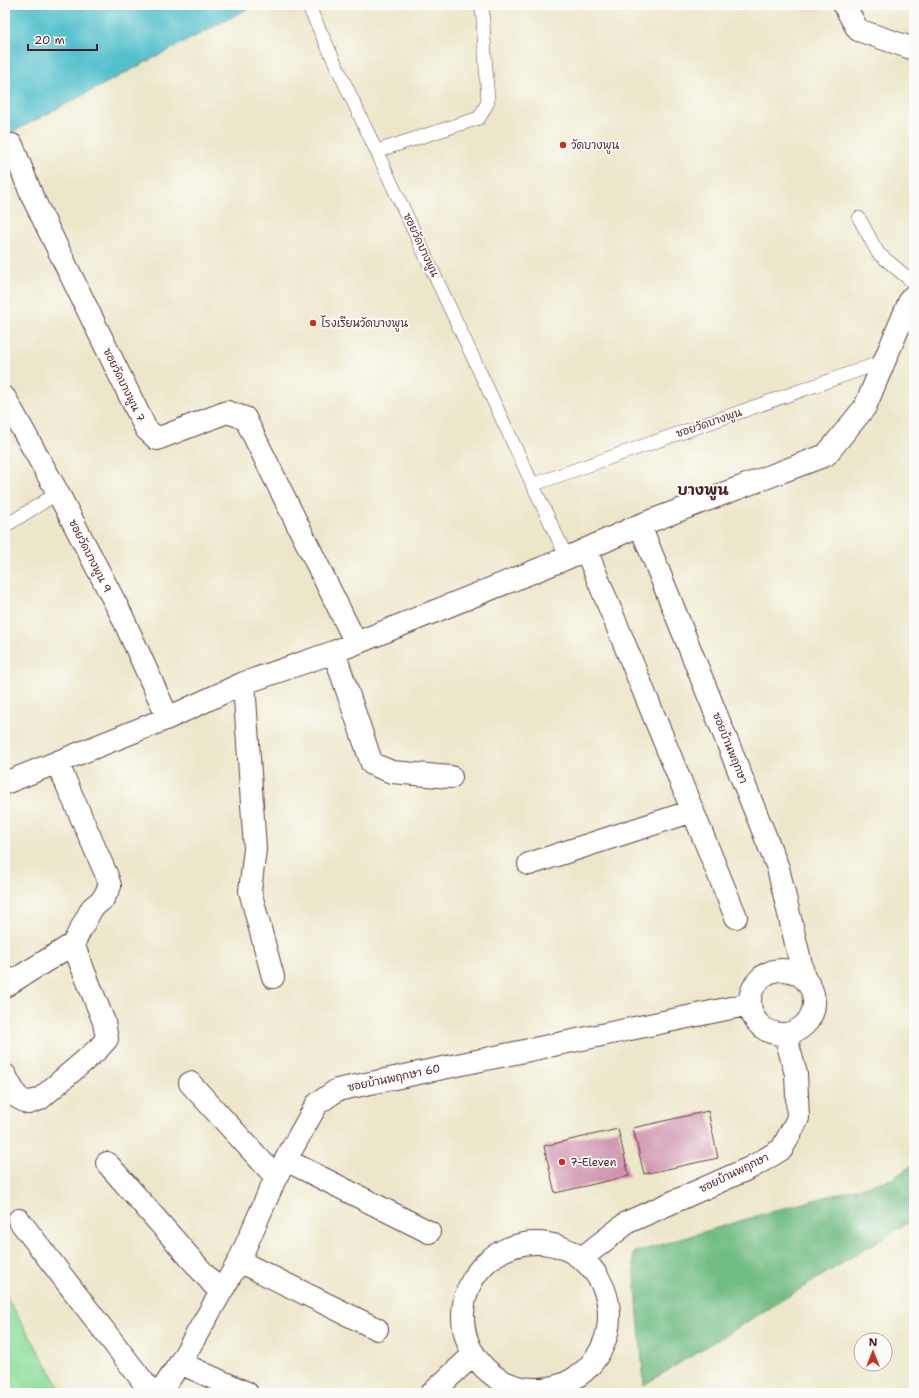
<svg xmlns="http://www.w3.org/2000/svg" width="919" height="1398" font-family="'Shantell Sans','Playpen Sans Thai',sans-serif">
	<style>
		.green { fill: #8ede9d; stroke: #6c7e64 }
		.forest { fill: #72bd84; stroke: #5e6e58 }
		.water { fill: #53c0cc; stroke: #4e707c }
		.building { fill: #cf93ae }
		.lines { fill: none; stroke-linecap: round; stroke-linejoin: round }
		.service-casing { stroke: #623d43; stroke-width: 14 }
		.minor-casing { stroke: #623d43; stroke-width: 24 }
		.service { stroke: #fff; stroke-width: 13 }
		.minor { stroke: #fff; stroke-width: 22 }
		.poi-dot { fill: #c8321e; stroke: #fdfcf7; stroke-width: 1.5 }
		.labels { text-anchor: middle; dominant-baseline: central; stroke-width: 3.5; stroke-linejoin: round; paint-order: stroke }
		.poi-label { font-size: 11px; fill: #4a1f2b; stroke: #fdfcf7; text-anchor: start }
		.street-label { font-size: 11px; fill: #4a1f2b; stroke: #fdfcf7 }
		.district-label { font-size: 15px; font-weight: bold; fill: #4a1f2b; stroke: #fdfcf7 }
	</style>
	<rect width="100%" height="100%" fill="#fdfcf7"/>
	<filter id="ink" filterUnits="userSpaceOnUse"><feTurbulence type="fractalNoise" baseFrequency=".025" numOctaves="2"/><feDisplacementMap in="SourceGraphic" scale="8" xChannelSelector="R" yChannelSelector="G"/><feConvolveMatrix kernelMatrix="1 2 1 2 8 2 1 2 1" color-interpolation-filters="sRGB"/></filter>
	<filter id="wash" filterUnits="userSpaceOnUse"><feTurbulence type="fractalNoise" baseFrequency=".012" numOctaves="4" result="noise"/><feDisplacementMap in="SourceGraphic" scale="16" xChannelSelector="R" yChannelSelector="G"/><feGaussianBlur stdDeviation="0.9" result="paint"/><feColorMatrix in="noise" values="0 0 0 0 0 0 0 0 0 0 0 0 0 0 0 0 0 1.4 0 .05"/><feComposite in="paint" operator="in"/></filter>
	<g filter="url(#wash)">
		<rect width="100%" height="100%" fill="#ece7ca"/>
		<path class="green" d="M5 1294 63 1393H5Z"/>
		<path class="forest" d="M914 1164V1219L644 1385 633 1253 770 1212 892 1179Z"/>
		<path class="water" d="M5 5H255L5 136Z"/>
		<g id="blocks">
			<path class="building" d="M708 1111 718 1158 644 1174 633 1128Z
				M618 1129 629 1176 555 1193 544 1146Z"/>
		</g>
	</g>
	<g filter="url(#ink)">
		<use href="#blocks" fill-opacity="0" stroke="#623d43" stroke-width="1"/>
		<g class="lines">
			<g class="service-casing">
				<path id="service" d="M308 5 567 558
					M377 151 479 118 488 102 482 5
					M859 218 878 253 914 283
					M532 485 885 361
					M5 526 58 493"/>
			</g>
			<g class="minor-casing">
				<path id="minor" d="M844 5 858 30 914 49
					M12 145 32 196 146 429 157 439 227 412 245 418 356 643
					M5 398 58 493 121 614 168 718
					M640 525 778 868 804 977
					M586 550 736 917
					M334 652 372 764 392 772 451 777
					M244 683 255 849 250 891 273 977
					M5 783 168 718 244 683 334 652 567 558 640 525 826 455 865 407 911 298 914 296
					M529 864 693 811
					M750 1002a32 32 0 1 1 64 0a32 32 0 1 1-64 0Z
					M5 986 73 944 92 908 103 899 110 886 107 876 57 762
					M5 1075 17 1097 28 1103 40 1099 98 1049 107 1039 104 1022 73 944
					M190 1083 276 1177
					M286 1160 429 1232
					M107 1163 220 1292
					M19 1220 152 1393
					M463 1316a73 73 0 1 1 146 0a73 73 0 1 1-146 0Z
					M582 1258 628 1222 752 1167 782 1149 798 1118 796 1074 785 1034
					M239 1261 377 1329
					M180 1363 247 1393
					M160 1393 180 1363 239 1261 276 1177 317 1104 337 1090 750 1004
					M432 1393 474 1354"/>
			</g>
			<use href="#service" class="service"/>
			<use href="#minor" class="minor"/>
		</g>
	</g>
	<g class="poi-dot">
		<circle cx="563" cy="145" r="4"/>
		<circle cx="313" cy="323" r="4"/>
		<circle cx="562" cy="1162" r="4"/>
	</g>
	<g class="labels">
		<g class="poi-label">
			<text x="571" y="145">วัดบางพูน</text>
			<text x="321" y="323">โรงเรียนวัดบางพูน</text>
			<text x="570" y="1162">7-Eleven</text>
		</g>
		<g class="street-label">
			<text transform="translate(421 245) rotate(65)">ซอยวัดบางพูน</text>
			<text transform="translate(124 385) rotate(64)">ซอยวัดบางพูน 7</text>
			<text transform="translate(709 423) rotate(-19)">ซอยวัดบางพูน</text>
			<text transform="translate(90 556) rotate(63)">ซอยวัดบางพูน 9</text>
			<text transform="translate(730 748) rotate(68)">ซอยบ้านพฤกษา</text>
			<text transform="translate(394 1078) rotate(-12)">ซอยบ้านพฤกษา 60</text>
			<text transform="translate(734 1173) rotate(-26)">ซอยบ้านพฤกษา</text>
		</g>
		<g class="district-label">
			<text x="703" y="490">บางพูน</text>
		</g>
	</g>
	<rect width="919" height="1398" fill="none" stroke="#fdfcf7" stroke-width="20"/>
	<g transform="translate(873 1352)"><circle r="19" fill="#fdfcf7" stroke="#b5a4a5"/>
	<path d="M0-3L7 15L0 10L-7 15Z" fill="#c8321e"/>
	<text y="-6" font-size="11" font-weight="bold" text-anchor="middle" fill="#4a1f2b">N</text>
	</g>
	<path d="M28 44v6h69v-6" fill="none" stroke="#4a1f2b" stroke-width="2"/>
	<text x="34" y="44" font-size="12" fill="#4a1f2b" stroke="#fdfcf7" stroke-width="3" paint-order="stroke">20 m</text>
</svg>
